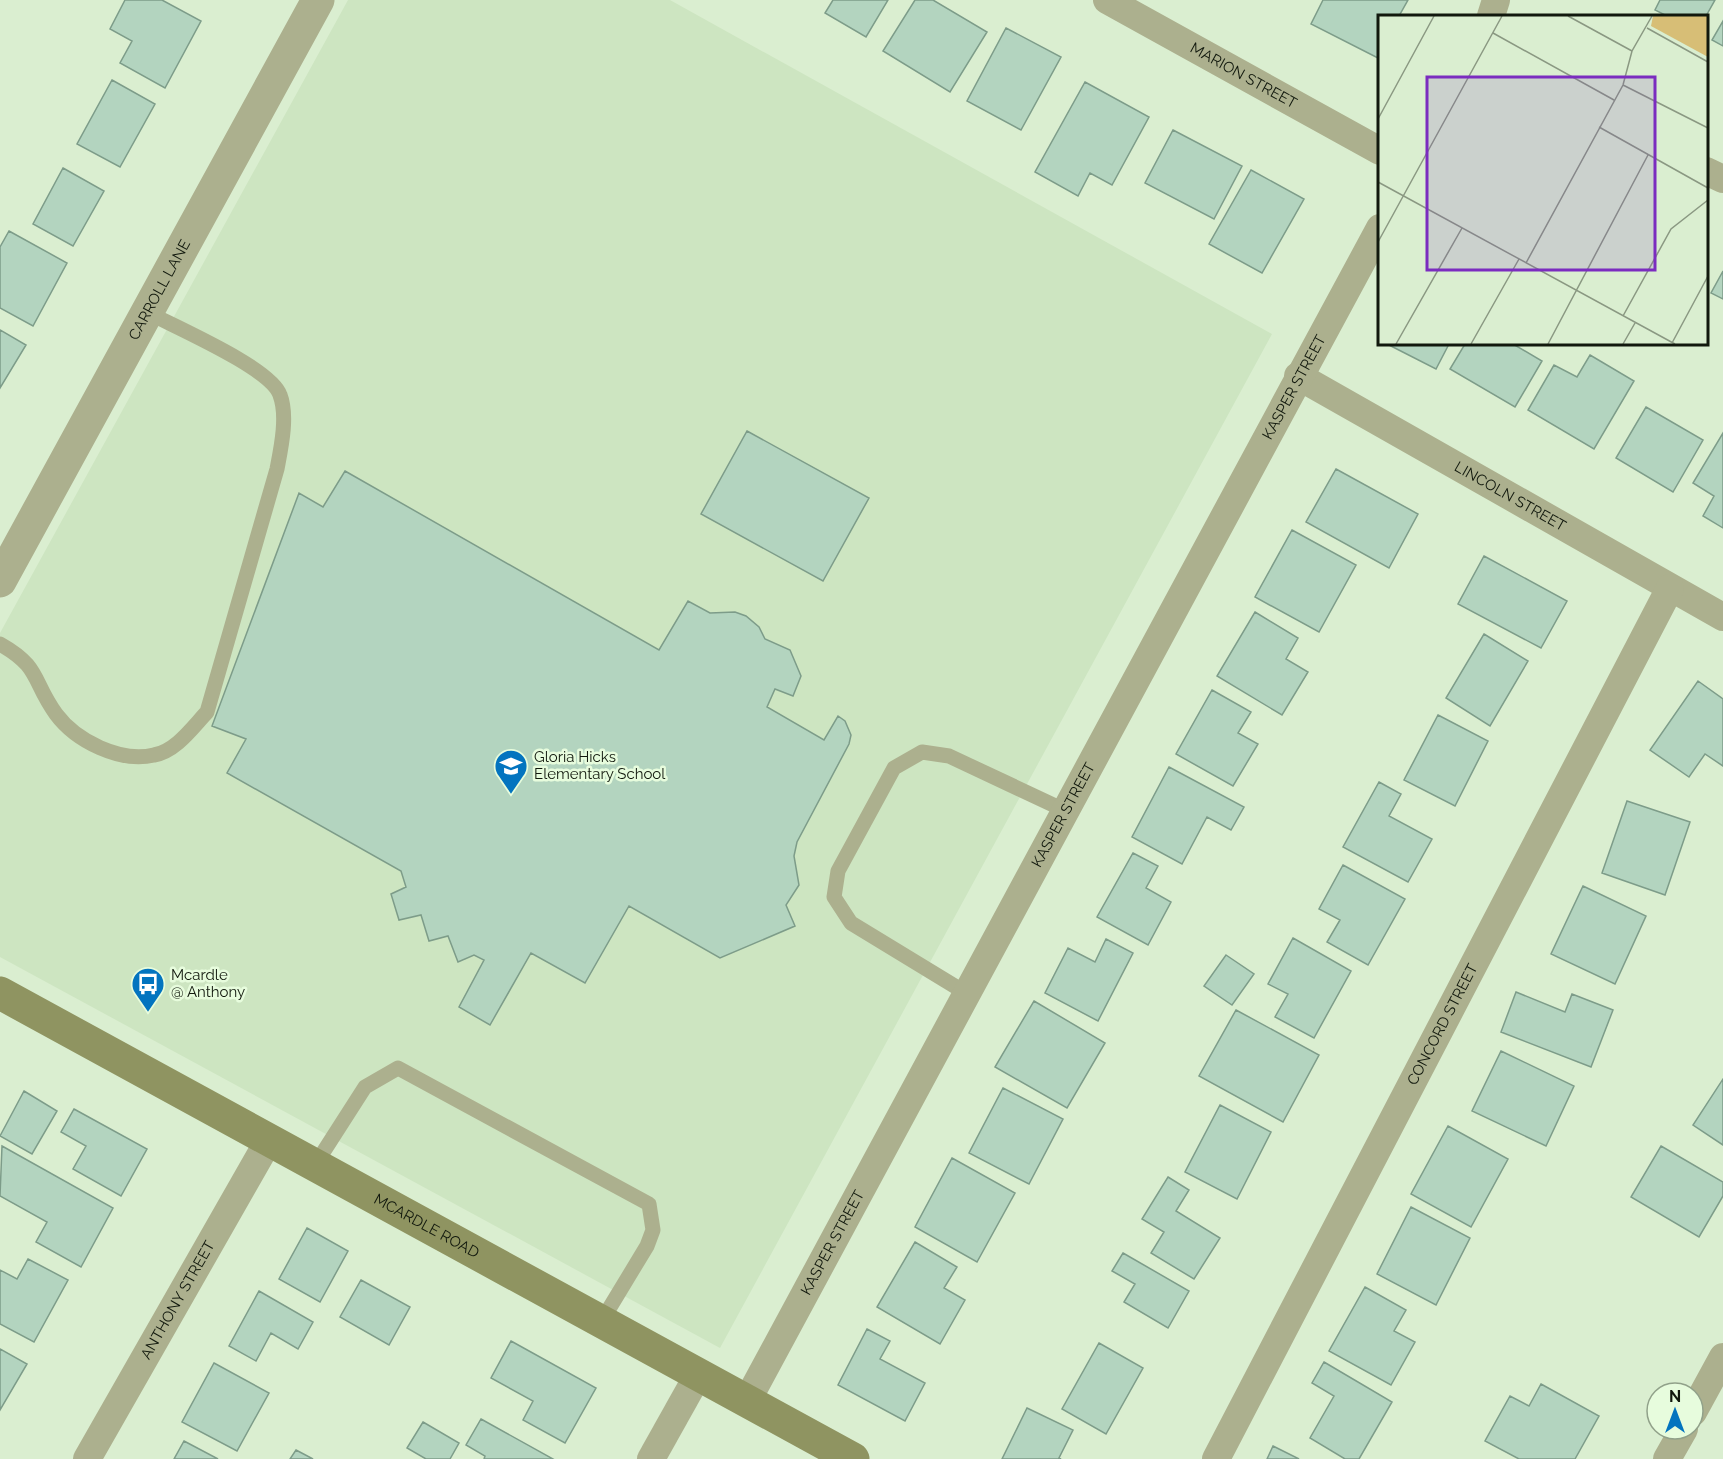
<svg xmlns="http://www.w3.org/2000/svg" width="1723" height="1459" font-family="Raleway,sans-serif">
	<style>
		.built { fill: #cde5c1 }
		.building { fill: #b3d4bf; stroke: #7d9c89; stroke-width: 1.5 }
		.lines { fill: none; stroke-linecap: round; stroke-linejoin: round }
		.service { stroke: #acb08e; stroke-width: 15 }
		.minor { stroke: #acb08e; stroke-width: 28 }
		.tertiary { stroke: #acb08e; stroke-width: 33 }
		.secondary { stroke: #8f9461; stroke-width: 33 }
		.labels { text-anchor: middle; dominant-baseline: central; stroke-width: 5; stroke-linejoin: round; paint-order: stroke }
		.street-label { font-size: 15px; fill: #11180d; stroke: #e7fcdd }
		.poi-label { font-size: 15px; fill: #11180d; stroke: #e7fcdd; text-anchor: start }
		.inset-road { fill: none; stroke: #8a9882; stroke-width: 1.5 }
		.view { fill: #7b2cbf; fill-opacity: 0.15; stroke: #7b2cbf; stroke-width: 3 }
		.inset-edge { fill: none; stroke: #11180d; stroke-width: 3 }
	</style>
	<rect width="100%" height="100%" fill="#daeed0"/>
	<path class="built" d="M348 0H670L1272 334 720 1348 0 957V633Z"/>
	<path class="building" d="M125 0H162L201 21 165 88 120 63 132 41 110 29Z
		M833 0H888L866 37 825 13Z
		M915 0H933L987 32 950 92 883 51Z
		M1323 0H1408L1399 16H1380L1378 58 1311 24Z
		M1660 0H1715L1706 16H1667L1655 10Z
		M1723 21V46L1712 40Z
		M1006 28 1061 57 1021 130 967 101Z
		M112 80 155 104 120 167 77 144Z
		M1085 82 1149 117 1112 185 1090 173 1078 196 1035 172Z
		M1173 130 1242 166 1214 219 1145 183Z
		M63 168 104 191 73 246 33 224Z
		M1251 170 1304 199 1262 273 1209 244Z
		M9 231 67 263 33 326 0 308V247Z
		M1723 271V299L1711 293Z
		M0 330 26 345 0 388Z
		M1387 344H1449L1436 369Z
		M1465 344H1513L1542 361 1515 407 1450 369Z
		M1590 355 1634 381 1594 449 1528 410 1554 365 1577 377Z
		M1646 407 1703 440 1673 492 1616 458Z
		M747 431 869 498 823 581 701 514Z
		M1723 433V528L1703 516 1714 496 1693 483Z
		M1336 469 1418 514 1389 568 1306 522Z
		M345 471 659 650 688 601 710 613 735 612 746 616 759 627 765 639 790 650 801 676 793 696 775 689 767 707 824 740 838 716 845 721 851 735 849 744 797 842 794 856 799 885 786 905 795 926 720 958 629 906 585 983 531 953 490 1025 459 1007 484 960 474 955 458 962 448 936 429 941 421 915 399 920 391 894 406 887 401 871 227 773 246 739 212 726 299 493 323 507Z
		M1292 530 1356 565 1319 632 1255 597Z
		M1484 556 1567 601 1541 648 1458 604Z
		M1255 612 1298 638 1286 659 1308 672 1282 715 1217 676Z
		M1484 634 1528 661 1490 726 1446 698Z
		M1698 681 1723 699V766L1705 754 1689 777 1650 750Z
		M1212 690 1251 712 1238 733 1258 744 1233 786 1176 754Z
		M1438 715 1488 741 1455 806 1404 780Z
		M1169 767 1244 807 1231 830 1207 817 1182 864 1132 837Z
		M1379 782 1401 794 1389 816 1432 839 1408 882 1343 847Z
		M1627 801 1690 822 1665 895 1602 873Z
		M1133 853 1158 866 1146 888 1171 902 1148 945 1097 917Z
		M1343 865 1405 899 1368 965 1327 942 1340 920 1319 909Z
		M1583 886 1646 916 1615 984 1551 954Z
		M1293 938 1351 971 1314 1038 1275 1017 1288 994 1268 984Z
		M1106 939 1133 953 1098 1021 1045 993 1068 948 1095 962Z
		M1226 955 1254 974 1232 1005 1204 986Z
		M1516 992 1565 1012 1572 994 1613 1010 1591 1067 1501 1032Z
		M1034 1001 1105 1043 1067 1108 995 1067Z
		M1236 1010 1319 1055 1283 1122 1199 1076Z
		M1501 1051 1574 1086 1546 1146 1472 1111Z
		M1723 1079V1145L1693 1125Z
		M1003 1088 1063 1119 1029 1184 969 1153Z
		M24 1091 57 1111 32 1154 0 1136Z
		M1220 1105 1271 1132 1237 1199 1185 1172Z
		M74 1109 147 1149 121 1196 73 1169 86 1146 61 1132Z
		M1448 1126 1508 1159 1471 1227 1411 1194Z
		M2 1146 113 1208 81 1267 36 1242 47 1222 0 1196Z
		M1661 1146 1723 1182V1196L1699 1237 1631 1197Z
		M952 1158 1015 1193 977 1262 915 1227Z
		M1168 1177 1189 1190 1176 1211 1220 1238 1194 1279 1151 1253 1164 1232 1142 1219Z
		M1411 1207 1470 1238 1436 1305 1377 1274Z
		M307 1228 348 1251 320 1302 279 1279Z
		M915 1242 957 1267 944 1288 965 1300 940 1344 877 1307Z
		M1123 1253 1189 1291 1168 1328 1124 1302 1135 1284 1112 1271Z
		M28 1259 68 1280 34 1342 0 1324V1270L17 1279Z
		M361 1280 410 1307 389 1345 340 1317Z
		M1365 1287 1406 1310 1394 1331 1415 1342 1391 1385 1329 1351Z
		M259 1291 313 1322 298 1349 271 1333 256 1361 229 1346Z
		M867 1329 890 1341 880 1359 925 1383 905 1421 838 1385Z
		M511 1341 596 1388 565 1443 523 1420 533 1401 491 1378Z
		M1099 1343 1143 1368 1106 1434 1062 1409Z
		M0 1349 27 1364 0 1410Z
		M1324 1362 1392 1402 1359 1459H1345L1310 1438 1334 1396 1312 1383Z
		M214 1363 269 1393 237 1451 182 1422Z
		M1541 1384 1599 1416 1575 1459H1519L1485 1441 1510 1396 1529 1406Z
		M1027 1408 1073 1430 1059 1458 1061 1459H1002Z
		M481 1419 553 1459H484L485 1456 466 1445Z
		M423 1422 459 1443 450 1459H426L407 1448Z
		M184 1441 218 1459H174Z
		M1273 1446 1299 1459H1267Z
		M296 1450 313 1459H290Z"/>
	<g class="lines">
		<path class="service" d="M0 644C41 667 32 681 56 714 76 741 120 763 154 755 176 751 192 728 207 712L277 469C281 448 288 416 280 395 271 368 175 327 147 312
			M966 993 851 923 834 897 838 871 894 768 922 752 949 756 1064 810
			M315 1165 365 1087 398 1068 649 1204 653 1230 647 1246 601 1322"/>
		<g class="minor">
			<path id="s1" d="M1107 0 1380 151"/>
			<path d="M1491 16 1496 0"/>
			<path d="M1706 171 1723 179"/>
			<path id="s2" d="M1298 376 1723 617"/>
			<path id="s3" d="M747 1401 1380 228"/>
			<path d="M1693 1412 1723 1357"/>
			<path id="s4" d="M87 1459 269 1140"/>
			<path d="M651 1459 698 1375"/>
			<path id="s5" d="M1216 1459 1670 588"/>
			<path d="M1667 1459 1684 1429"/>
		</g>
		<path class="tertiary" id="s6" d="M0 581 318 0"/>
		<path class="secondary" id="s7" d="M0 993 853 1459"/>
	</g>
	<defs>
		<g id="school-pin" transform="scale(1.725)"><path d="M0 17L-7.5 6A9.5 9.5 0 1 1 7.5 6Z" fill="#0374bf" stroke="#e7fcdd"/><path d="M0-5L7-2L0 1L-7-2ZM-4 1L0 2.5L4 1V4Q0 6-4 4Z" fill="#fff"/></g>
		<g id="bus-pin" transform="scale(1.725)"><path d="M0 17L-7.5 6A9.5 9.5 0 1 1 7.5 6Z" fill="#0374bf" stroke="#e7fcdd"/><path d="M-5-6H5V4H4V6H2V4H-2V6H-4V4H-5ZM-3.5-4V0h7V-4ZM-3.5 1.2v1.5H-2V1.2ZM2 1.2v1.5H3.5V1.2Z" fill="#fff"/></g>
	</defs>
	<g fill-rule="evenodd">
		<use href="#school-pin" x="511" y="766"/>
		<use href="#bus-pin" x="148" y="984"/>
	</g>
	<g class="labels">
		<g class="street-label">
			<text stroke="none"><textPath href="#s1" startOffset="156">MARION STREET</textPath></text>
			<text stroke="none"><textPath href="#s6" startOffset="332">CARROLL LANE</textPath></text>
			<text stroke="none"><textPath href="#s3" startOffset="1152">KASPER STREET</textPath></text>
			<text stroke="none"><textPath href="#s2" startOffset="244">LINCOLN STREET</textPath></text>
			<text stroke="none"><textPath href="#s3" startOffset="666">KASPER STREET</textPath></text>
			<text stroke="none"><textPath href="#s5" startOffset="490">CONCORD STREET</textPath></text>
			<text stroke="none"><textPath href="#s7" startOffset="486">MCARDLE ROAD</textPath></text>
			<text stroke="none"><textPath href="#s3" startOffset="180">KASPER STREET</textPath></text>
			<text stroke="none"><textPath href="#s4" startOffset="183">ANTHONY STREET</textPath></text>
		</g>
		<g class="poi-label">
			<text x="534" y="757">Gloria Hicks<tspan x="534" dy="17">Elementary School</tspan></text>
			<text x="171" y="975">Mcardle<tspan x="171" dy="17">@ Anthony</tspan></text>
		</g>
	</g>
	<g transform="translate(1378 15)">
		<rect width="330" height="330" fill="#daeed0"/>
		<path d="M275 1H330V42L273 11Z" fill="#d7be76"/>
		<path class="inset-road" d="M190 1 254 36M269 13 330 47M115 18 236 85M245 70 330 113M0 104 56 1M221 112 330 173M0 167 297 329M0 227 124 1M148 248 245 70 254 36 274 1M245 301 293 214 330 185M294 328 330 261M18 329 84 213M93 329 141 244M170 329 270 140M245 329 257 308"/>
		<path class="view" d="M49 62H277V255H49Z"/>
		<rect width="330" height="330" class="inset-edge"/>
	</g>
	<g transform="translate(1675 1411)"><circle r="28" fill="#e7fcdd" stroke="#91a18a" stroke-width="1.5"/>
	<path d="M0-4.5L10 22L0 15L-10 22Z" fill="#0374bf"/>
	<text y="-9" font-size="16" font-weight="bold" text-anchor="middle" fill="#11180d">N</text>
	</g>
</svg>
